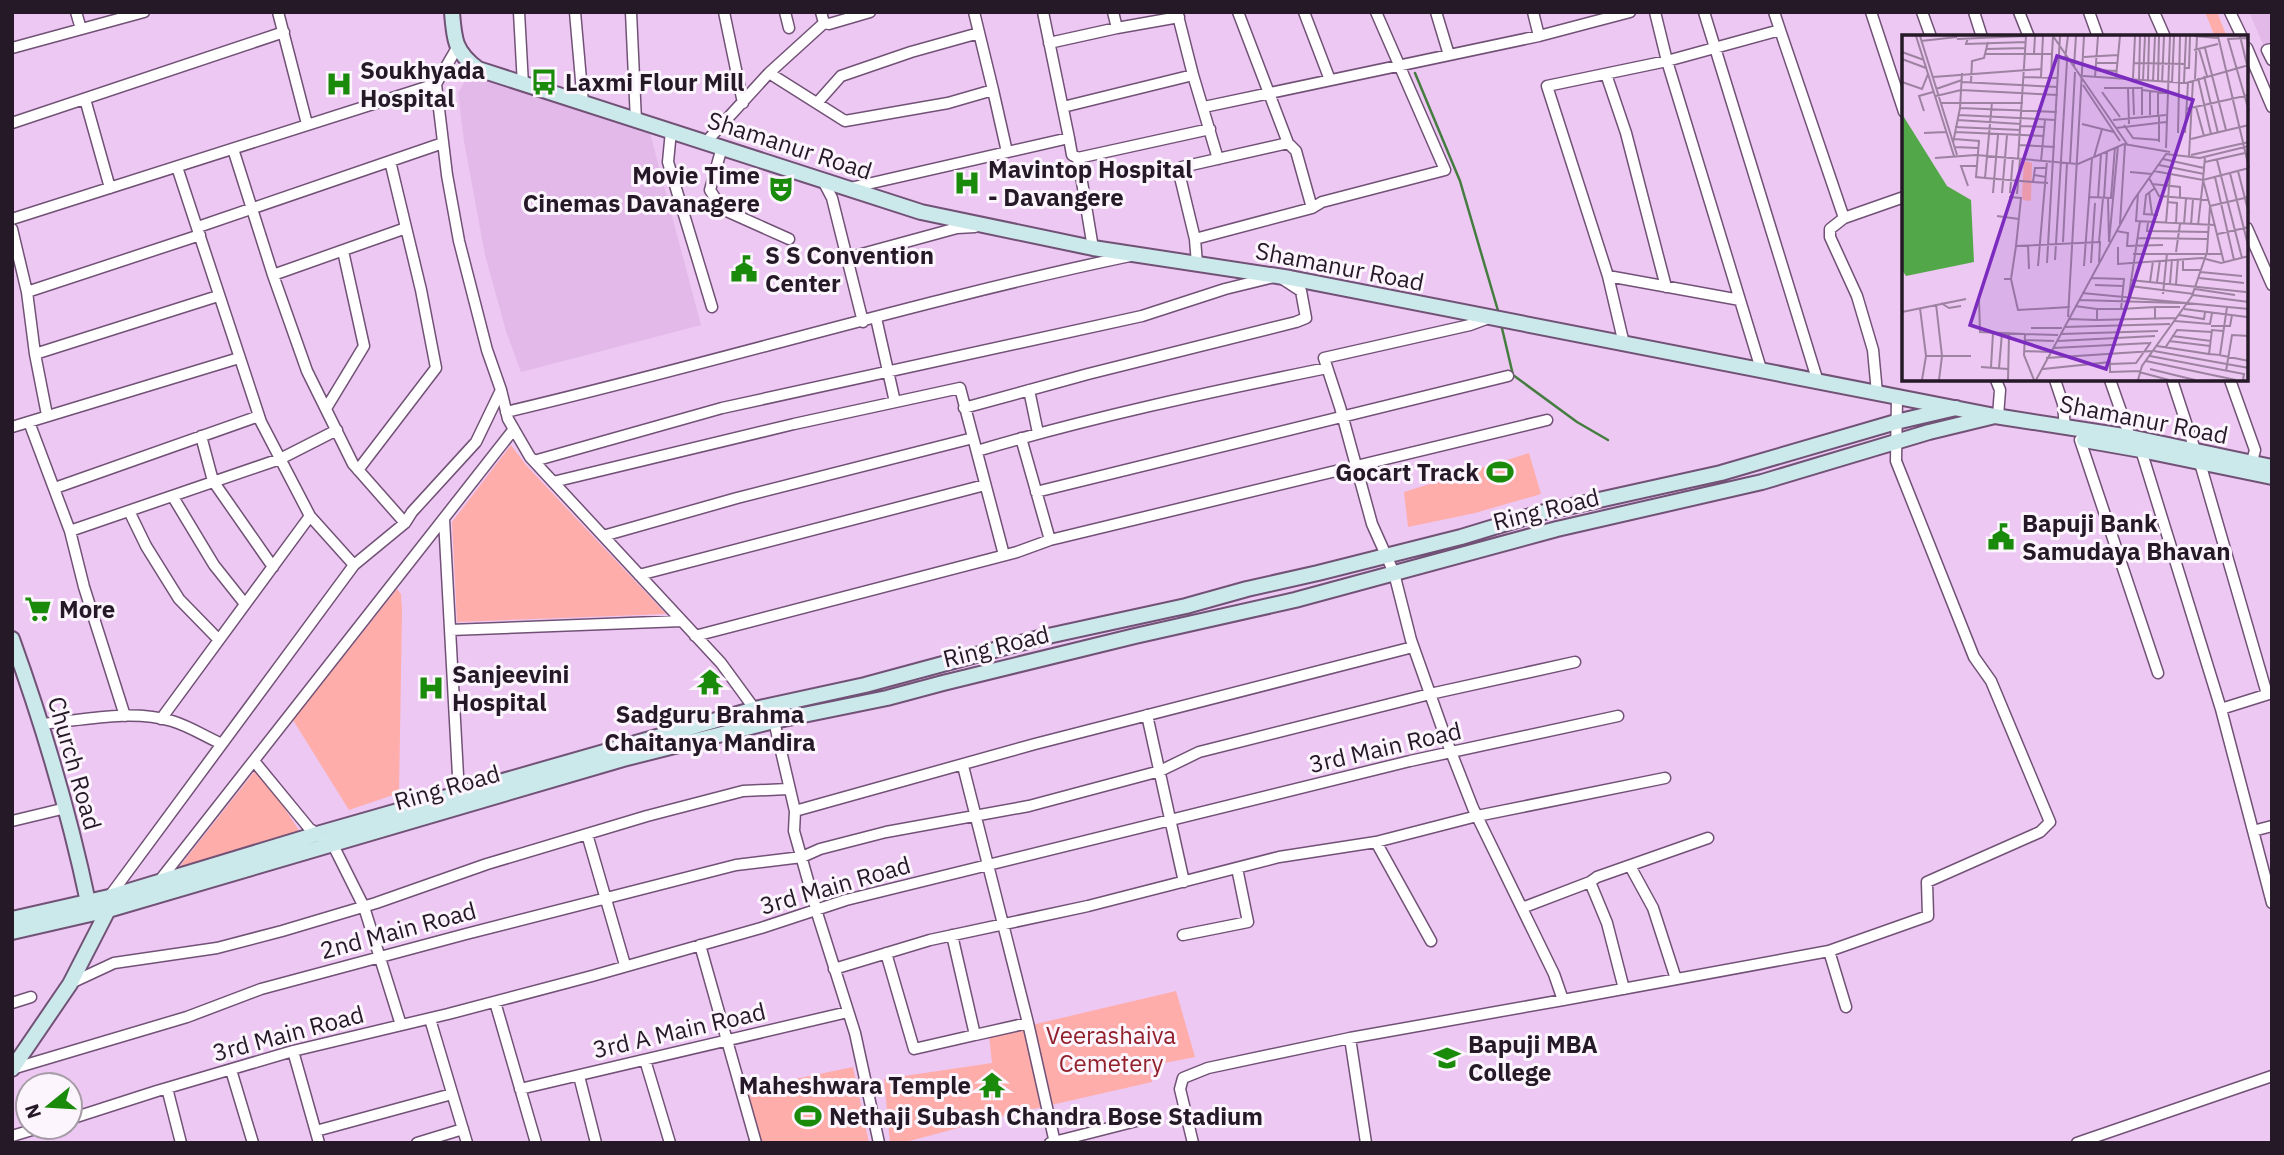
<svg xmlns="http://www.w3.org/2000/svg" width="2284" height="1155" font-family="'IBM Plex Sans',sans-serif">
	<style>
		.built { fill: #e3b9e9 }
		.green { fill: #feadaa }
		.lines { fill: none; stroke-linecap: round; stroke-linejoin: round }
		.stream { stroke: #447d3f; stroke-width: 2.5 }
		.street-casing { stroke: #715276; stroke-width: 13 }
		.secondary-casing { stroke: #715276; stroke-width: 18 }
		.street { stroke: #fff; stroke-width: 10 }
		.secondary { stroke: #cbe9eb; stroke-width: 14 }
		.labels { text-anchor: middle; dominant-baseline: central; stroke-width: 6; stroke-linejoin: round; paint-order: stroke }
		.poi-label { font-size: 24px; font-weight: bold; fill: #251827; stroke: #fcf5fd; text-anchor: start }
		.street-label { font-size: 24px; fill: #251827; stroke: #fcf5fd }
		.park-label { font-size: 24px; fill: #92202a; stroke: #fcf5fd }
		.inset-road { fill: none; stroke: #9d82a1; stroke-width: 2 }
		.view { fill: #7b2cbf; fill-opacity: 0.15; stroke: #7b2cbf; stroke-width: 3.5 }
		.inset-edge { fill: none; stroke: #251827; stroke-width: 3.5 }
	</style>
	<rect width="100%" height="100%" fill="#edc8f2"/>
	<path class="built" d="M2249 12H2272V63L2269 58Z
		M469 74 650 133 701 325 521 372 506 331 485 255 464 141 458 93Z"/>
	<path class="green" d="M2205 12H2217L2227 37H2215Z
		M511 445 526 465 666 614 457 622 452 522Z
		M1529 453 1541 494 1475 513 1408 527 1404 492Z
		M397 589 401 594 402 612 399 793 349 810 293 720Z
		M258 767 300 832 176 871Z
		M1176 991 1195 1057 1149 1066 1152 1082 1007 1115 902 1143H890L884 1079 992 1063 989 1035Z
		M853 1067 869 1143H761L746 1089Z"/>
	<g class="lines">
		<path class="stream" d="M1415 73 1460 181 1499 314
			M1501 324 1513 375 1577 422 1608 440"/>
		<g class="street-casing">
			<path id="street" d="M76 12 81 29
				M278 12 307 124
				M519 12 523 85
				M575 12 583 103
				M631 12 636 121
				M724 12 743 103
				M785 12 789 28
				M1177 12 1193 75
				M1304 12 1330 80
				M1436 12 1449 55
				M1533 12 1539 36
				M1655 12 1667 61 1761 369
				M1704 12 1818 382
				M1774 12 1780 30
				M1871 12 1904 112
				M1922 12 1931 37
				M1974 12 1982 37
				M2019 12 2029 37
				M2089 12 2098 37
				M2154 12 2165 37
				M2230 12 2242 37
				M824 23 829 24 870 12
				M1117 28 1179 17
				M1049 43 1117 28 1113 12
				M458 46 436 84 447 175 459 241 487 350 501 390 508 419 530 457 721 663 759 715 774 721 795 811 794 831 818 916 855 1033 879 1143
				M12 48 144 12
				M2247 48 2272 107
				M2272 49 2267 50 2272 60
				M769 73 845 121 948 103 993 90 974 12
				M1606 74 1626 133 1666 287
				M993 90 1007 152
				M85 99 110 188
				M817 103 841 76 911 52 979 33
				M1063 107 1193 75 1218 159
				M1204 107 1539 36 1630 12
				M12 123 284 32
				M671 131 668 162 712 307
				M1069 138 1072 155 1078 158 1210 129
				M706 142 769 73 824 23 821 12
				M722 147 710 190 722 209 789 239
				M233 149 273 275 307 371 353 464 405 523
				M1078 158 1093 248
				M177 167 261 422 310 516 354 565
				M822 179 832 198 863 322
				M850 188 1069 138 1043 12
				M1312 208 1322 202 1445 170 1376 12
				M1844 218 1830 229V237L1857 296 1873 350 1877 393
				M12 219 436 84
				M198 227 443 143
				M2247 228 2272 285
				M12 229 27 292 35 354 47 415
				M1195 239 1312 208 1296 151 1288 143
				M847 258 957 228 975 227
				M1197 264 1195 239 1180 177 1182 167 1288 143 1238 12
				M273 275 406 228
				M1608 276 1740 300
				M27 292 200 235
				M876 318 895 402
				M1489 318 1470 325 1324 358 1340 407 1372 524 1394 573 1411 640 1446 739 1473 808 1554 974 1563 1000 1829 951 1846 1007
				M1624 344 1608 276 1547 86 1667 61 1780 30 1844 218 1904 197
				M35 354 218 296
				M1996 380 2000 390 1998 416
				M2055 380 2063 404 2065 428
				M2110 380 2130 437
				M2172 380 2195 450
				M2230 380 2255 450 2250 469
				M1029 390 1038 433
				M327 407 364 346 343 251
				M506 412C715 363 920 300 1130 256
				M29 422 70 531 84 587 125 716
				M12 427 239 358
				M201 436 213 481 273 567
				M1021 438 1050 540
				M2080 440 2158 673
				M2141 450 2221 709 2272 693
				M977 451C1092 417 1209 392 1327 368
				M534 461 722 408 1142 316 1225 289 1278 276 1301 291 1306 318 1296 322 1088 374 964 408
				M2200 463 2267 694
				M358 470 436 368 421 290 390 161
				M553 482 794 424 960 388 1004 555
				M55 488 259 416
				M1036 492 1508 376
				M173 497 214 565 245 604
				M129 511 146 546 179 599 218 639
				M444 519 459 794
				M70 531 280 459 337 430
				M603 536 737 498 973 438
				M639 575 985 485
				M450 630 682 621
				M695 636 1017 552 1050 540 1547 420
				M2221 709 2272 903
				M1147 715 1184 882
				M161 719 310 516
				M42 724C84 720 131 709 172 721 189 726 206 737 222 744
				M254 761 309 828 333 845 364 907 401 1025
				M963 766 1028 1023 975 1035
				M795 811 1035 744 1413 647
				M12 821 66 808
				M2253 831 2272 826
				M587 834 625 965
				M1376 842 1431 941
				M1630 866 1653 908 1676 979
				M160 880 514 429
				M1590 882 1607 923 1624 989
				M109 897 354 565 405 523 412 512 476 442 501 390
				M1522 908 1590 882 1597 877 1708 838
				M1183 935 1248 922 1237 868
				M700 945 756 1143
				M1829 951 1928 916 1927 882 2040 832 2050 822 1991 681 1974 657 1896 461 1897 397
				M886 953 914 1049 975 1035 952 935
				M834 969 930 940 1088 906 1279 857 1376 842 1477 816 1665 778
				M71 983 114 963 217 948 282 931 376 903 487 864 647 816 743 791 788 789
				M495 1002 536 1143
				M12 1003 31 997
				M430 1019 467 1143
				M1028 1023 1055 1143
				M1350 1038 1366 1143
				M293 1051 319 1143
				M645 1060 670 1143
				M12 1069 187 1017 261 989 466 934 736 865 802 857 820 849 886 832 1029 806 1160 771 1199 752 1430 694 1575 662
				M231 1070 253 1143
				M579 1076 596 1143
				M167 1088 181 1143
				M520 1089 848 1012
				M70 1119 157 1091 293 1051 448 1014 592 976 761 928 846 900 1410 761 1618 716
				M316 1131 452 1094
				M12 1136 42 1127
				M417 1143 463 1129
				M1050 1143 1156 1116
				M1193 1143 1180 1089 1183 1078 1208 1068 1350 1038 1563 1000
				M2077 1143 2272 1076"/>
		</g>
		<g class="secondary-casing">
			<path id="secondary" d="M452 12C454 40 455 52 478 69L921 212 1093 248 1290 278 1995 416 2130 437 2272 467
				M2084 440 2141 450 2272 477
				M12 639C43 725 69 812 88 902
				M12 919 109 897 317 834 755 709 865 685 1039 638 1186 606 1247 589 1318 573 1461 537 1540 513 1721 473 1896 422 1956 408
				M12 932 108 910 623 759 774 721 887 698 943 683 1135 636 1295 600 1557 529 1762 482 1929 432 1995 416
				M12 1069 70 984 108 910V906"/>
		</g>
		<use href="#street" class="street"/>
		<use href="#secondary" class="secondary"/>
	</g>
	<defs>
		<g id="bus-bare" transform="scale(2.1)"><path d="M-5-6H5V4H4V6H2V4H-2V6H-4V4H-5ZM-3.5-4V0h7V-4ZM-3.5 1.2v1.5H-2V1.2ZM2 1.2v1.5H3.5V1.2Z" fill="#1a8a0b" stroke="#fcf5fd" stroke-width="2.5" paint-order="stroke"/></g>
		<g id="hospital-bare" transform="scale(2.1)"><path d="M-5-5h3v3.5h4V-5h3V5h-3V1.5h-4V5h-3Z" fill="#1a8a0b" stroke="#fcf5fd" stroke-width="2.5" paint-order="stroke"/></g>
		<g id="theatre-bare" transform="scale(2.1)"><path d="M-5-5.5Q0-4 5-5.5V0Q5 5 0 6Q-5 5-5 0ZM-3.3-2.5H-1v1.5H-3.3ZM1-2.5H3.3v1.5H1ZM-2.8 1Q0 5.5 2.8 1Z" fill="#1a8a0b" stroke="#fcf5fd" stroke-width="2.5" paint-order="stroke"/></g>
		<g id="civic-bare" transform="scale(2.1)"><path d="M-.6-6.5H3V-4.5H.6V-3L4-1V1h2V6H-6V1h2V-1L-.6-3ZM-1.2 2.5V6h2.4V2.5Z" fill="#1a8a0b" stroke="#fcf5fd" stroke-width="2.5" paint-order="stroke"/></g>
		<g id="stadium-bare" transform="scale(2.1)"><path d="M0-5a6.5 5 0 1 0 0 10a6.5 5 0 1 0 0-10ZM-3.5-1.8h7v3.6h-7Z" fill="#1a8a0b" stroke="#fcf5fd" stroke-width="2.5" paint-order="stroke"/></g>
		<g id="supermarket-bare" transform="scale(2.1)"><path d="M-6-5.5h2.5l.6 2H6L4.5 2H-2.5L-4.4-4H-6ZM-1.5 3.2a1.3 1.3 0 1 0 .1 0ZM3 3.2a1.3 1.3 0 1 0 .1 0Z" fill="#1a8a0b" stroke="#fcf5fd" stroke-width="2.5" paint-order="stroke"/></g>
		<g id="temple-bare" transform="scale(2.1)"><path d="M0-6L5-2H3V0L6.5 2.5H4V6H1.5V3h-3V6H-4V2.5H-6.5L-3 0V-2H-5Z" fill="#1a8a0b" stroke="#fcf5fd" stroke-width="2.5" paint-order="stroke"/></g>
		<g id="university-bare" transform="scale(2.1)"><path d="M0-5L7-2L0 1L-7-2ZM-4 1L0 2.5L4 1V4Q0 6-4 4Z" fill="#1a8a0b" stroke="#fcf5fd" stroke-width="2.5" paint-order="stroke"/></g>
	</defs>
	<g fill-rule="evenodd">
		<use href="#bus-bare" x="544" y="82"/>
		<use href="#hospital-bare" x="339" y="84"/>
		<use href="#hospital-bare" x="967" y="183"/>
		<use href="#theatre-bare" x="781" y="189"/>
		<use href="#civic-bare" x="744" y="269"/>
		<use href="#stadium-bare" x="1500" y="472"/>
		<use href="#civic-bare" x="2001" y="537"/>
		<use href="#supermarket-bare" x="38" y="609"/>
		<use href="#temple-bare" x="710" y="682"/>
		<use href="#hospital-bare" x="431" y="688"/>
		<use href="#university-bare" x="1447" y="1058"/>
		<use href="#temple-bare" x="992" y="1085"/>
		<use href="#stadium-bare" x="808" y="1116"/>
	</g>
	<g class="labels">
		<g class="poi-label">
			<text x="360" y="70">Soukhyada<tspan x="360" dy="28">Hospital</tspan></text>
			<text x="565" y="82">Laxmi Flour Mill</text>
			<text x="988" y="169">Mavintop Hospital<tspan x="988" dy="28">- Davangere</tspan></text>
			<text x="760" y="175" text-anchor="end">Movie Time<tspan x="760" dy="28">Cinemas Davanagere</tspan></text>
			<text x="765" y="255">S S Convention<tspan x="765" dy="28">Center</tspan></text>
			<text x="1479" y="472" text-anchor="end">Gocart Track</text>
			<text x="2022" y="523">Bapuji Bank<tspan x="2022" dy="28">Samudaya Bhavan</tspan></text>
			<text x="59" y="609">More</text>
			<text x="452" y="674">Sanjeevini<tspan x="452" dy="28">Hospital</tspan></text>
			<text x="710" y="714" text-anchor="middle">Sadguru Brahma<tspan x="710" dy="28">Chaitanya Mandira</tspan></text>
			<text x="1468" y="1044">Bapuji MBA<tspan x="1468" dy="28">College</tspan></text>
			<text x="971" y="1085" text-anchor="end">Maheshwara Temple</text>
			<text x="829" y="1116">Nethaji Subash Chandra Bose Stadium</text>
		</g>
		<g class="street-label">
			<text transform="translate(790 145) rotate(18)">Shamanur Road</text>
			<text transform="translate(1340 266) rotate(11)">Shamanur Road</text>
			<text transform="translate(2144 419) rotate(11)">Shamanur Road</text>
			<text transform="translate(1546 509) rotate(-14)">Ring Road</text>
			<text transform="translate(996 646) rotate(-14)">Ring Road</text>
			<text transform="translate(1385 747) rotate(-13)">3rd Main Road</text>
			<text transform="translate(75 763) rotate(74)">Church Road</text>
			<text transform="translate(447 787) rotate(-16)">Ring Road</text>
			<text transform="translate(835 885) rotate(-16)">3rd Main Road</text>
			<text transform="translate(398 930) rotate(-15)">2nd Main Road</text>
			<text transform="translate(679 1030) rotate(-13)">3rd A Main Road</text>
			<text transform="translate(288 1033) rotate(-15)">3rd Main Road</text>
		</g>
		<g class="park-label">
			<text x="1111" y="1035">Veerashaiva<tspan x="1111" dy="28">Cemetery</tspan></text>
		</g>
	</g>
	<g transform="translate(1902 35)">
		<rect width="346" height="346" fill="#edc8f2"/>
		<path d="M122 126 130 128 129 166 121 165 120 160Z" fill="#feadaa"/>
		<path d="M0 79 45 151 69 165 72 227 4 241 0 235Z" fill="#52a849"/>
		<path class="inset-road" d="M14 1 52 121M18 1 55 120M133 1 132 19H150L151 2M151 1 225 109M292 1 316 3M316 1 347 133M338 1 347 38M66 3 64 9 124 7M55 4 124 1 116 124M19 6 55 2M347 12 345 3 326 4 347 76M303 13 324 95M85 14 123 13M297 14 305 41M292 15 316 9M0 17 22 25M83 19H132M182 22 216 20M0 24 24 33M163 24 166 1M194 28H216M232 28 283 29M172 31 174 1M283 33H287L288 1M194 35 215 36M181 41 284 48 347 30M302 41 316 98M31 42 139 34M122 42 156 43M139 42 141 1M193 42 196 1M214 42 218 1M149 43 150 19M231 43 233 1M237 44 238 1M293 44 295 1M241 45 243 1M246 45 247 1M251 46 253 1M256 46 257 1M0 47 20 54 26 39M60 47 156 52M69 47 70 26 82 23 86 7M282 47 284 1M260 48 262 1M270 48 272 1M181 50 218 106M202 53H240M226 53 227 89M231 53 232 80M34 54 60 45M240 55 265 58M200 57 218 82M256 57V80M34 61 59 55 156 60M39 68H121M294 72 302 101M58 73 60 38M284 74 347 60M22 76 17 61 31 57M57 80 154 85M240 80V52M248 80V56M257 80V107M55 85 119 89M211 85 264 80M180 89 212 97M222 90 231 103 257 105M119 91 142 92M53 92 118 95M214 93 264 87M53 97 142 101M22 98 44 97M276 98 278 1M283 98 286 48M309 99 347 90M52 104 77 106 74 142 83 143 90 67M289 104 309 99 296 43M51 108 58 73 155 77M117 110 153 112M53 112 76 113M264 113 268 1M289 120 347 107M287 121 291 45M192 122 200 94M33 123 74 120 176 129 222 109 268 117M261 124 302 133M315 125 340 223M139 126 143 85M303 127 343 118M168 128 173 37M257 130 302 139M252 136 301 145 347 133M336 136 347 179M228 137 250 139M328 138 347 214M132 140 131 147 146 148M144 142 132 140 133 133H145M313 142 332 225M83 143 131 147M247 143 257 161 306 165M250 149 278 152V163M66 151 59 131H75M253 153 244 160 242 179 256 180M247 157 250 179M91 158 96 100M100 158 105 100M108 158 111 123M115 159 118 124M236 159 234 186 313 190M107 162 119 163 114 211M188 162 209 163 213 112M196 163 199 119M202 163 205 116M206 163 207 207 216 111M265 167 275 168 274 189M95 181 117 184M246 187 245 196 307 197M264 188 268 140M218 189 223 109M282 189 284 164M289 190 291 164M296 190 301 146M214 196 226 198 225 211 261 210M316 199 347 192M236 203 306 204M161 207 165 128M197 207 201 163M126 210 127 234M216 212V229L300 223 319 228 347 221M274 217 278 189M231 219H320M281 224V235H299M153 225 165 26M145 228 158 1M189 228 193 168M322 228 308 171 347 162M136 231 145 126M182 231 190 123M298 237 340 241M189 243 222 244 219 274H195V285L274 283M297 243 342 248M102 244H109L114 211 198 207 197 227M109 244 116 275 168 272M228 245 344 257M248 247 251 226M255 247 258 225M268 248 270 224M274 249 276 224M193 250 221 251M228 251 292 259M293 254 333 260M180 258 347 274M261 259 265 218M227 260 238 186M291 260 347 267M77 264 78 297 123 299M177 265 278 268M39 268 47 273 59 271M34 269 40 321 37 345M173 271 195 274M18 273 24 321 20 345M219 274 253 272M282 274 345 282M0 277 64 264M277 280 302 284 303 277M166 282 182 1M253 283V272H278M166 284 195 285M273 286 308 289 310 278M309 291H328L330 280M162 292 268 289M129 293H160M159 299 256 296M270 301 309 306M123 305 152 306M156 306 253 301M267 306 308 311M255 311 307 319 310 295 321 296M151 313 248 308M263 313 275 295 310 297M122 316 148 317M252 316 347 333M307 319 318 320 325 272M317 320 347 326M24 321H69M248 321 342 339 341 345M144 323 251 316M244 326 334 345M208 328V337L238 336M208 329 234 328 249 307M79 332 106 334M89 332 91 298M97 333 100 298M141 334 208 327 207 318M248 334 293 345M324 336 330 300 347 301M237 337 267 345M106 345 107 299M132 345 122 320 123 299 156 300M134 345 231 166 264 119 298 123 347 111M236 345 240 331 290 261 305 217 308 171 301 145 303 122"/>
		<path class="view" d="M155 21 291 65 204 334 68 290Z"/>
		<rect width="346" height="346" class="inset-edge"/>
	</g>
	<rect width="2284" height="1155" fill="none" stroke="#251827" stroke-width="28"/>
	<g transform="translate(49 1106) rotate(252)"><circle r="33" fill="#fcf5fd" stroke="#a69da7" stroke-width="2"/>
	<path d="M0-5L12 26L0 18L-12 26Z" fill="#1a8a0b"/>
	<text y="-10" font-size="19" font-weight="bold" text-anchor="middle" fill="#251827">N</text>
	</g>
</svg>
